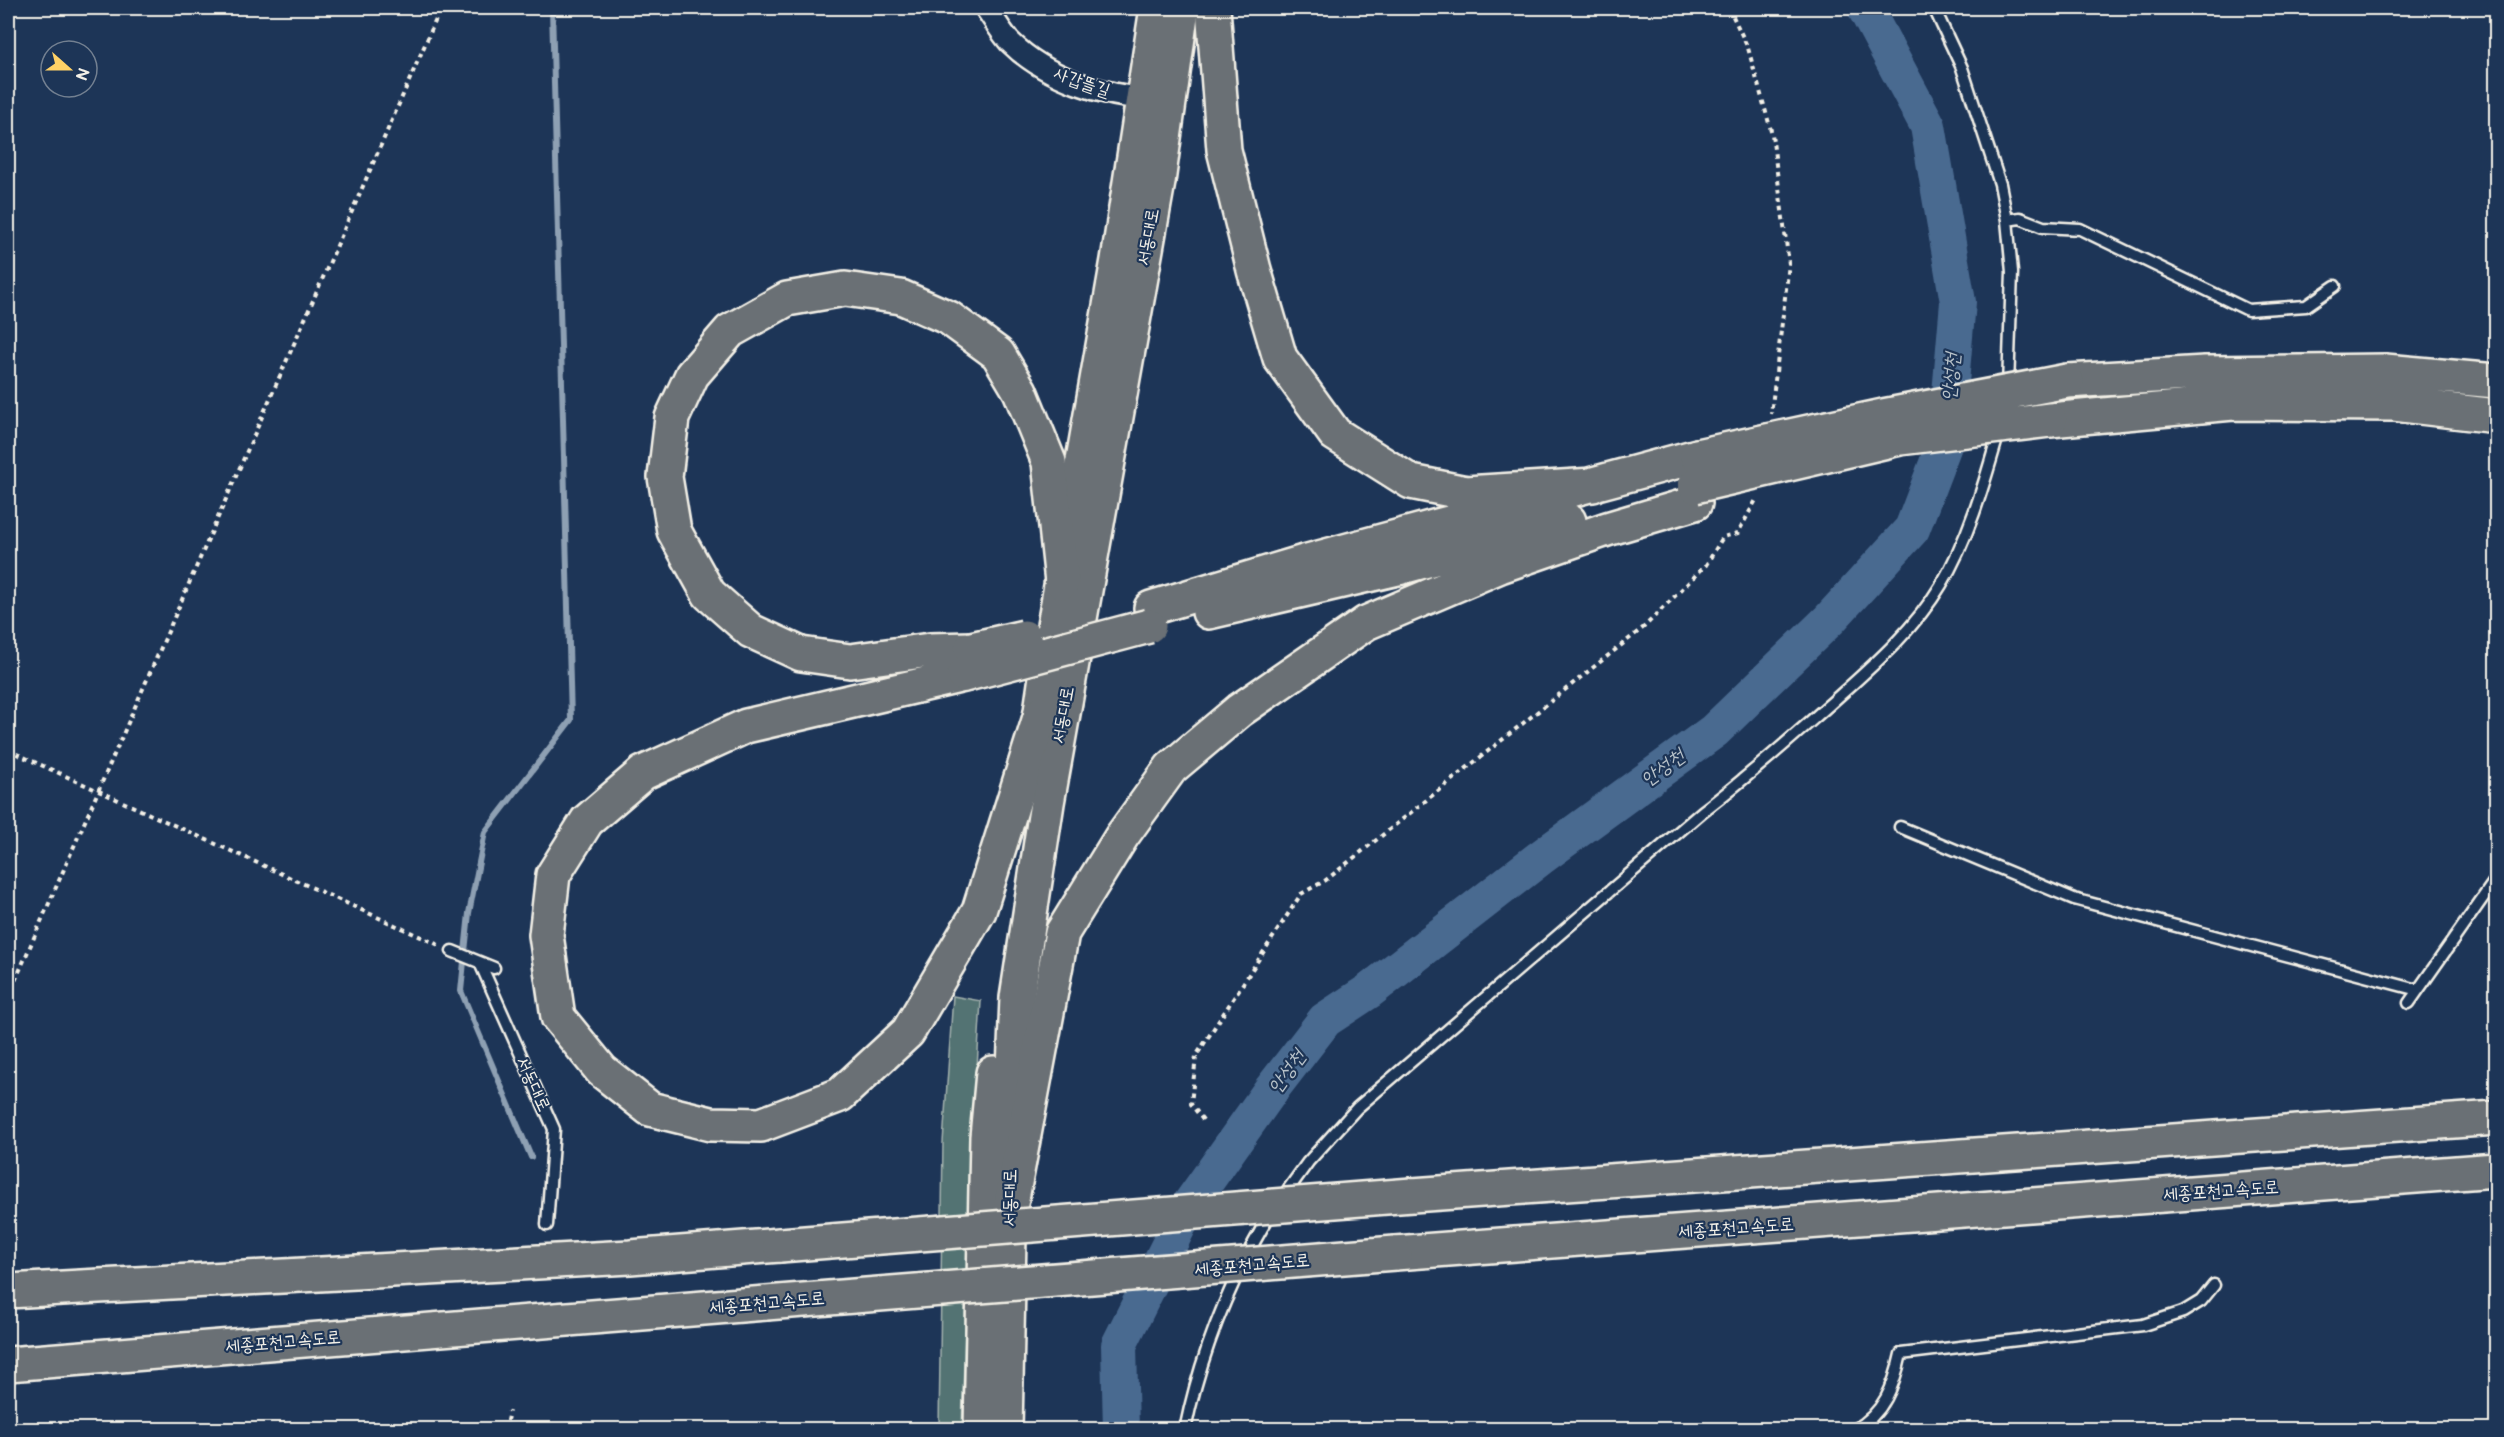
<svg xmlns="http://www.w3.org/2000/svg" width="2504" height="1437" font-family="'Balsamiq Sans','Poor Story',sans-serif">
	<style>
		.green { fill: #537373; stroke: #a4b2ae; stroke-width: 1.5 }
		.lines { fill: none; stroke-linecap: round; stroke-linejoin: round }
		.stream { stroke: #8ea0b3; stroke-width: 6 }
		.river { stroke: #4a6a90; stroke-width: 36 }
		.service-casing { stroke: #f4f1e8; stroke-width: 15 }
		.minor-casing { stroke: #f4f1e8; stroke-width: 26 }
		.primary-casing { stroke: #f4f1e8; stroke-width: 38 }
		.motorway-casing { stroke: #f4f1e8; stroke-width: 38 }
		.path { stroke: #f4f1e8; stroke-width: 4; stroke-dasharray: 4.5 4.5; stroke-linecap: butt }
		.service { stroke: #1d3557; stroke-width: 10 }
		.minor { stroke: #1d3557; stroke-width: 21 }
		.primary { stroke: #6a7074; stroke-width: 33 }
		.motorway { stroke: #6a7074; stroke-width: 33 }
		.motorway-bridge-casing { stroke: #f4f1e8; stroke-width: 38; stroke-linecap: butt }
		.motorway-bridge { stroke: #6a7074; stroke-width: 33 }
		.labels { text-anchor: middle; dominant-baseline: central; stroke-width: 4.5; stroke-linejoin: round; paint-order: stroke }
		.street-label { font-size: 18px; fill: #f4f1e8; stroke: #1d3557 }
		.water-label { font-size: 20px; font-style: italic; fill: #b8c2c9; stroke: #1d3557 }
	</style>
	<rect width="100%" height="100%" fill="#1d3557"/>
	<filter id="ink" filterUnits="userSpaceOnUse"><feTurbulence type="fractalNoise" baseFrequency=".0167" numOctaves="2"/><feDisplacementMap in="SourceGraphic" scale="12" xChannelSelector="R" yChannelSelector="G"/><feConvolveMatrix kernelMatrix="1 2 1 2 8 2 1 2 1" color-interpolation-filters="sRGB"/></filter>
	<g filter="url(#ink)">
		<path class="green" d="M953 996 981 1001 968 1217 962 1429 939 1430 943 1143Z"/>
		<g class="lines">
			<path class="stream" d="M531 1157 461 991 469 913 485 832 571 720 552 8"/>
			<path class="river" d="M1121 1430 1119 1345 1188 1207 1271 1090 1325 1020 1369 991 1540 858 1714 731 1829 620 1912 529 1946 440 1958 302 1928 126 1865 8"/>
			<g class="service-casing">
				<path id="service" d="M1934 8 1962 68 2000 184 2007 220 2012 272 2008 387
					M2007 220 2020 218 2043 227 2080 229 2248 310 2306 306 2335 286
					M1900 827 2074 899 2418 990
					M452 951 494 968
					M480 963 554 1129 547 1225
					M2409 1003 2496 879
					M1282 1198 1308 1162 1357 1108 1703 811C1747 778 1788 741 1829 705 1869 669 1913 632 1941 585 1969 538 1984 484 1999 432
					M1185 1430C1201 1352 1230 1280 1271 1213
					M1854 1430C1884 1414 1894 1386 1901 1354L2143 1325 2183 1312 2201 1301 2214 1285"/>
			</g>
			<g class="minor-casing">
				<path id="minor" d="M986 8C994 19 1001 32 1010 42 1046 78 1104 96 1154 100"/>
			</g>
			<g class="primary-casing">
				<path id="primary" d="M1039 725 1051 643 1118 260 1157 8
					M981 1430 987 1137 993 1073
					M1005 1430 1011 1141 1017 998 1047 803 1158 182 1182 8"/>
			</g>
			<g class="motorway-casing">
				<path id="motorway" d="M1213 8 1224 150 1254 270 1280 358 1335 434 1411 482 1466 493 1593 485
					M2067 381 2205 373 2385 371 2496 381
					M2050 420 2233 403 2394 404 2496 416
					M1151 608 1304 562 1697 456
					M1209 612 1398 568 1569 521
					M971 649 930 650 850 661 801 654 751 631 709 594 674 531 665 477 672 418 692 375 730 331 787 299 845 289 901 297 949 318 998 354 1020 391 1049 462 1062 582
					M964 675 746 726 643 773 587 821 553 875 546 935 558 1017 602 1071 650 1109 711 1124 761 1125 840 1095 908 1032 979 911 1041 714
					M1412 1195 2496 1118
					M1010 1209 1062 933 1122 836 1171 768 1240 710 1366 623 1500 566 1607 529 1695 503
					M1395 1253 2496 1170
					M8 1291 630 1257 780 1245
					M8 1364 766 1303"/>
			</g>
			<path class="path" d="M1729 8 1748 48 1772 134 1789 264 1771 414
				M8 750 441 946
				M8 997 441 8
				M1203 1120 1191 1104 1196 1056 1301 894 1326 880 1644 627 1706 565 1723 537 1738 533 1757 498
				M505 1430 509 1411"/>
			<use href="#service" class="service"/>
			<use href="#minor" class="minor"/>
			<use href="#primary" class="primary"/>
			<use href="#motorway" class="motorway"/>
			<g class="motorway-bridge-casing">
				<path id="motorway-bridge" d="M1697 456 1883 416 2067 381
					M1695 486 1900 438 2050 420
					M971 649 1024 637
					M964 675 1149 626
					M780 1245 1412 1195
					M766 1303 1395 1253"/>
			</g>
			<use href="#motorway-bridge" class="motorway-bridge"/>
		</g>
	</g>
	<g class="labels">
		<g class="street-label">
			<text transform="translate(1082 82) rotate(19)">사갑뜰길</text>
			<text transform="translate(1148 237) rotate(-80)">서동대로</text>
			<text transform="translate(1063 715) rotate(-80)">서동대로</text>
			<text transform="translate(533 1084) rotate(65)">서동대로</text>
			<text transform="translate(2221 1191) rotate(-4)">세종포천고속도로</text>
			<text transform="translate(1010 1198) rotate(-89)">서동대로</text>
			<text transform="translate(1736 1228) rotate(-4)">세종포천고속도로</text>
			<text transform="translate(1252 1265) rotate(-5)">세종포천고속도로</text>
			<text transform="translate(767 1303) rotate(-5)">세종포천고속도로</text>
			<text transform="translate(283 1342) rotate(-5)">세종포천고속도로</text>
		</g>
		<g class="water-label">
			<text transform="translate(1951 377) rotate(-85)">안성천</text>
			<text transform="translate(1663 768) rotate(-36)">안성천</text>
			<text transform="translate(1287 1072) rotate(-54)">안성천</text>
		</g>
	</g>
	<rect width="2504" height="1437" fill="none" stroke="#1d3557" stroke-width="30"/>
	<rect x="15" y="15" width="2474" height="1407" fill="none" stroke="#f4f1e8" stroke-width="2" filter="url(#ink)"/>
	<g transform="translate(69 69) rotate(111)"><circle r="28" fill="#1d3557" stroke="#738091" stroke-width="1.5"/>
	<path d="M0-4.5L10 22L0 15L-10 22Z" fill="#ffd166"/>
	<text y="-9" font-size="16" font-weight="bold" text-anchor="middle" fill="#f4f1e8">N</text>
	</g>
</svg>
